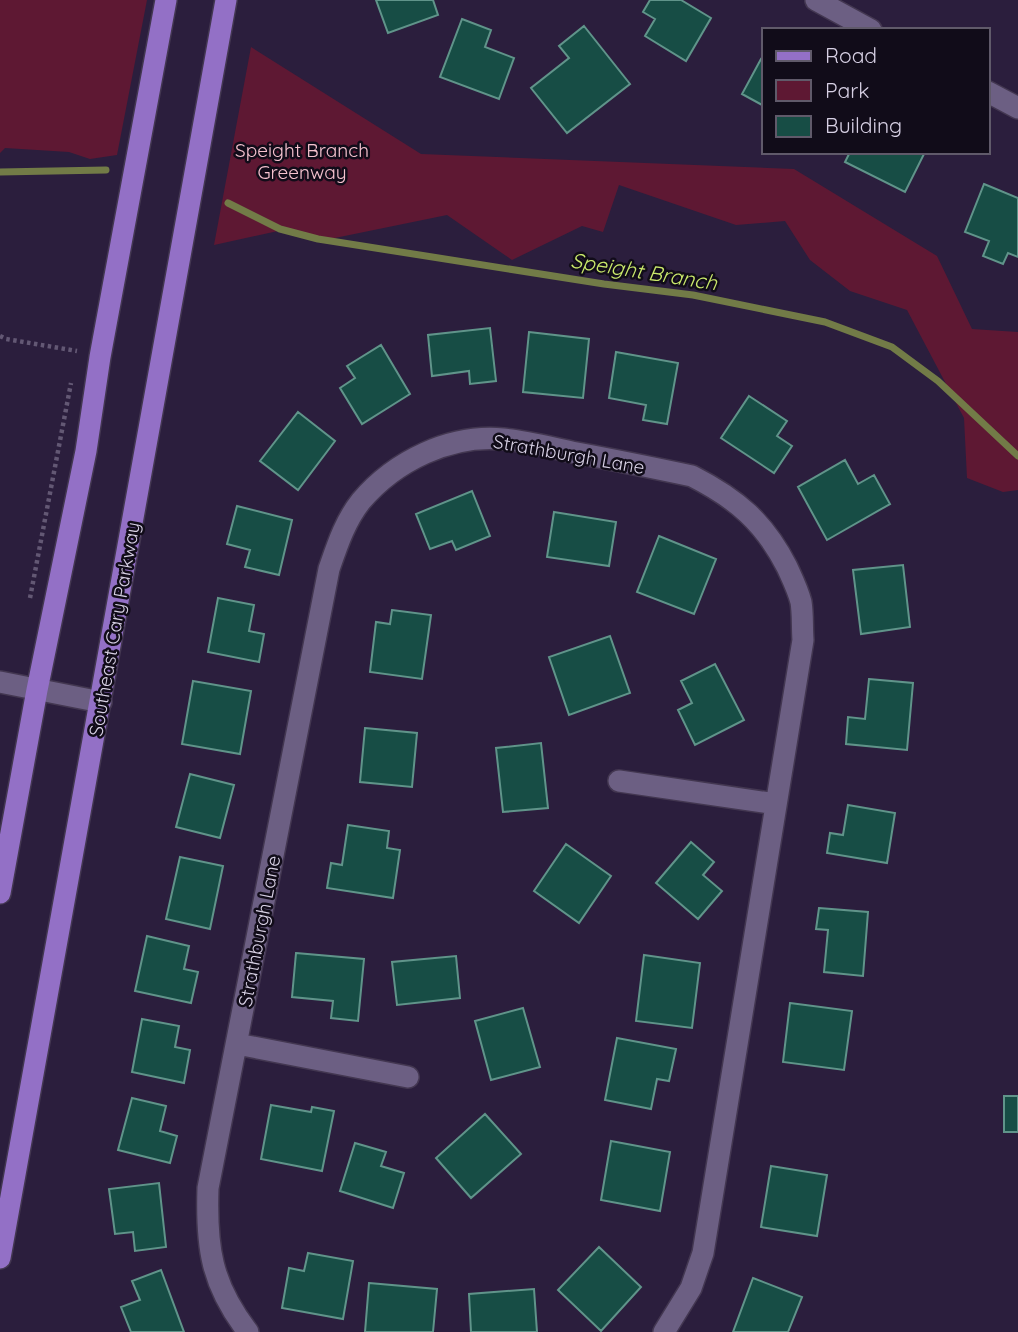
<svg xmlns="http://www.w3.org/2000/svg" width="1018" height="1332" font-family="Quicksand,sans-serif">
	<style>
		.green { fill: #5e1833 }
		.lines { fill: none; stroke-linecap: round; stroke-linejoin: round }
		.stream { stroke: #727b47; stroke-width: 7 }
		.building { fill: #174d45; stroke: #60948a; stroke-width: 2 }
		.street-casing { stroke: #433751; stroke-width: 24 }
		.primary-casing { stroke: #433751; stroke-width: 24 }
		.path { stroke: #635874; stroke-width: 4.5; stroke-dasharray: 3.5 3.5; stroke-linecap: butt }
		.street { stroke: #6c5f83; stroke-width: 21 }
		.primary { stroke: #9370c6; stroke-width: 21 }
		.labels { text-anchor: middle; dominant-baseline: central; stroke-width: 5; stroke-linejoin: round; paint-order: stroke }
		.park-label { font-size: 19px; fill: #f6c2cf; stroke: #110c19 }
		.street-label { font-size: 19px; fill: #d7d0e4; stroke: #110c19 }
		.water-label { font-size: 21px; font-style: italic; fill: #cbea6c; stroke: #110c19 }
	</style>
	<rect width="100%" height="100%" fill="#2b1e3d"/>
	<path class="green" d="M0 0H147L117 155 90 159 69 152 5 148 0 153Z
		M251 47 421 154 794 169 937 256 972 329 1018 332V490L1003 492 967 478 964 418 907 310 850 291 810 260 785 221 736 225 619 185 603 232 582 226 512 260 447 215 325 240 287 229 214 245Z"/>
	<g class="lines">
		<path class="stream" d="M0 172 106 170
			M228 203 280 229 318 239 604 284 693 295 825 322 892 347 938 381 1018 456"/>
	</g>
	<path class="building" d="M376 0H433L438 15 388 33Z
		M650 0H681L711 18 686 61 645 36 655 19 643 12Z
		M462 19 491 30 485 47 514 58 499 99 440 77Z
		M584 26 630 84 567 133 531 88 569 58 559 46Z
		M761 59 764 61V106L742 94Z
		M850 152H925L905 192 845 162Z
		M984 184 1018 198V257L1008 253 1003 264 983 256 989 241 965 232Z
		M490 328 496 381 470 384 469 371 432 376 428 335Z
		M529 332 589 339 583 398 523 392Z
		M381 345 410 394 362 424 340 388 355 378 347 366Z
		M616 352 678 363 667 424 643 420 646 405 609 398Z
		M749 396 787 421 777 436 792 446 774 473 721 438Z
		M298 412 335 441 298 490 260 461Z
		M845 460 858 484 874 475 890 504 827 540 798 487Z
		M472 491 490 536 456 550 452 541 430 549 416 514Z
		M237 506 292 520 279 575 245 567 250 550 227 544Z
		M554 512 616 522 609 566 547 557Z
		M659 536 716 559 694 614 637 592Z
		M903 565 910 627 861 634 853 570Z
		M218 598 254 605 249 631 264 634 259 662 208 652Z
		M392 610 431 615 422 679 370 672 376 622 390 624Z
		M610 636 630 693 569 715 549 657Z
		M715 664 744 720 695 745 678 710 692 703 681 681Z
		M869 679 913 683 907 750 846 744 848 717 865 719Z
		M193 681 251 691 240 754 182 744Z
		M365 728 417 733 412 787 360 782Z
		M541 743 548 808 503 812 496 748Z
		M190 774 234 785 220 838 176 827Z
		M848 805 895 813 887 863 827 853 830 833 843 835Z
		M348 825 389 831 387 848 400 850 393 898 327 888 331 863 342 865Z
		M691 842 714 862 703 875 722 891 698 919 656 883Z
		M566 844 611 876 579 923 534 891Z
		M180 857 223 866 210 929 166 919Z
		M819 908 868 912 863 976 824 972 828 930 816 929Z
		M147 936 189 946 184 969 198 972 191 1003 135 991Z
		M296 953 364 959 358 1021 331 1018 333 1001 292 997Z
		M644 955 700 963 692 1028 636 1021Z
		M456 956 460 998 397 1005 392 962Z
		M790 1003 852 1011 844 1070 783 1062Z
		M523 1008 540 1067 491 1080 475 1021Z
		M142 1019 179 1026 175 1047 190 1050 184 1083 132 1072Z
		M617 1038 676 1049 669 1081 657 1079 651 1109 605 1100Z
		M1004 1096H1018V1132H1004Z
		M132 1098 166 1106 160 1131 177 1136 170 1163 118 1150Z
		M271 1105 311 1112 312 1107 334 1111 322 1171 261 1159Z
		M485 1114 521 1154 471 1198 436 1158Z
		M611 1141 670 1152 660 1211 601 1200Z
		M355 1143 386 1152 381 1166 404 1173 393 1208 340 1191Z
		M771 1166 827 1175 817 1236 761 1227Z
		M159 1183 166 1247 135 1251 133 1232 115 1234 109 1189Z
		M599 1247 641 1287 601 1331 558 1290Z
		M308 1253 353 1261 343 1319 282 1308 289 1268 304 1271Z
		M161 1270 184 1332H131L121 1307 140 1300 132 1281Z
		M753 1278 802 1297 788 1332H733Z
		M369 1283 437 1289 433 1332H365Z
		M534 1289 537 1332H471L469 1294Z"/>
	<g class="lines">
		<g class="street-casing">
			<path id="street" d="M816 0 871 30
				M988 92 1018 108
				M0 682 101 702
				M619 781 776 804
				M237 1044 408 1077
				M248 1332C211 1284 206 1247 208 1188L329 569C337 546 345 521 361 501 395 461 450 434 503 439 528 441 552 448 577 453 615 460 654 468 692 476 737 499 764 522 787 567 792 578 798 590 801 602 803 614 802 627 803 640L703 1253 691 1288 664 1332"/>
		</g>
		<g class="primary-casing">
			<path id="primary" d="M0 893 37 690 86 451 100 357 166 0
				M0 1258 226 0"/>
		</g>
		<path class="path" d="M0 336 6 339 77 351
			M30 598 71 383"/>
		<use href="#street" class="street"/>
		<use href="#primary" class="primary"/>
	</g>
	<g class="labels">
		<g class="park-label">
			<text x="302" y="150">Speight Branch<tspan x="302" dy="22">Greenway</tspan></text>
		</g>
		<g class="street-label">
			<text transform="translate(569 454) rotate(10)">Strathburgh Lane</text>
			<text transform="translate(114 629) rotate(-80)">Southeast Cary Parkway</text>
			<text transform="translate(259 931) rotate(-79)">Strathburgh Lane</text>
		</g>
		<g class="water-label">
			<text transform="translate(644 271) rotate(9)">Speight Branch</text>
		</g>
	</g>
	<rect x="762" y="28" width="228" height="126" fill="#110c19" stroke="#605a6a" stroke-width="2"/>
	<rect x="776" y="51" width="35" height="10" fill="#9370c6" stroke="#605a6a" stroke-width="2"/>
	<text x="825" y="63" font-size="21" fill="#d7d0e4">Road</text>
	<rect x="776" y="80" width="35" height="21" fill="#5e1833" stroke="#605a6a" stroke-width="2"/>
	<text x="825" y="98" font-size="21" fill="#d7d0e4">Park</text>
	<rect x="776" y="116" width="35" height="21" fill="#174d45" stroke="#605a6a" stroke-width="2"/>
	<text x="825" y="133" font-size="21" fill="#d7d0e4">Building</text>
</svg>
